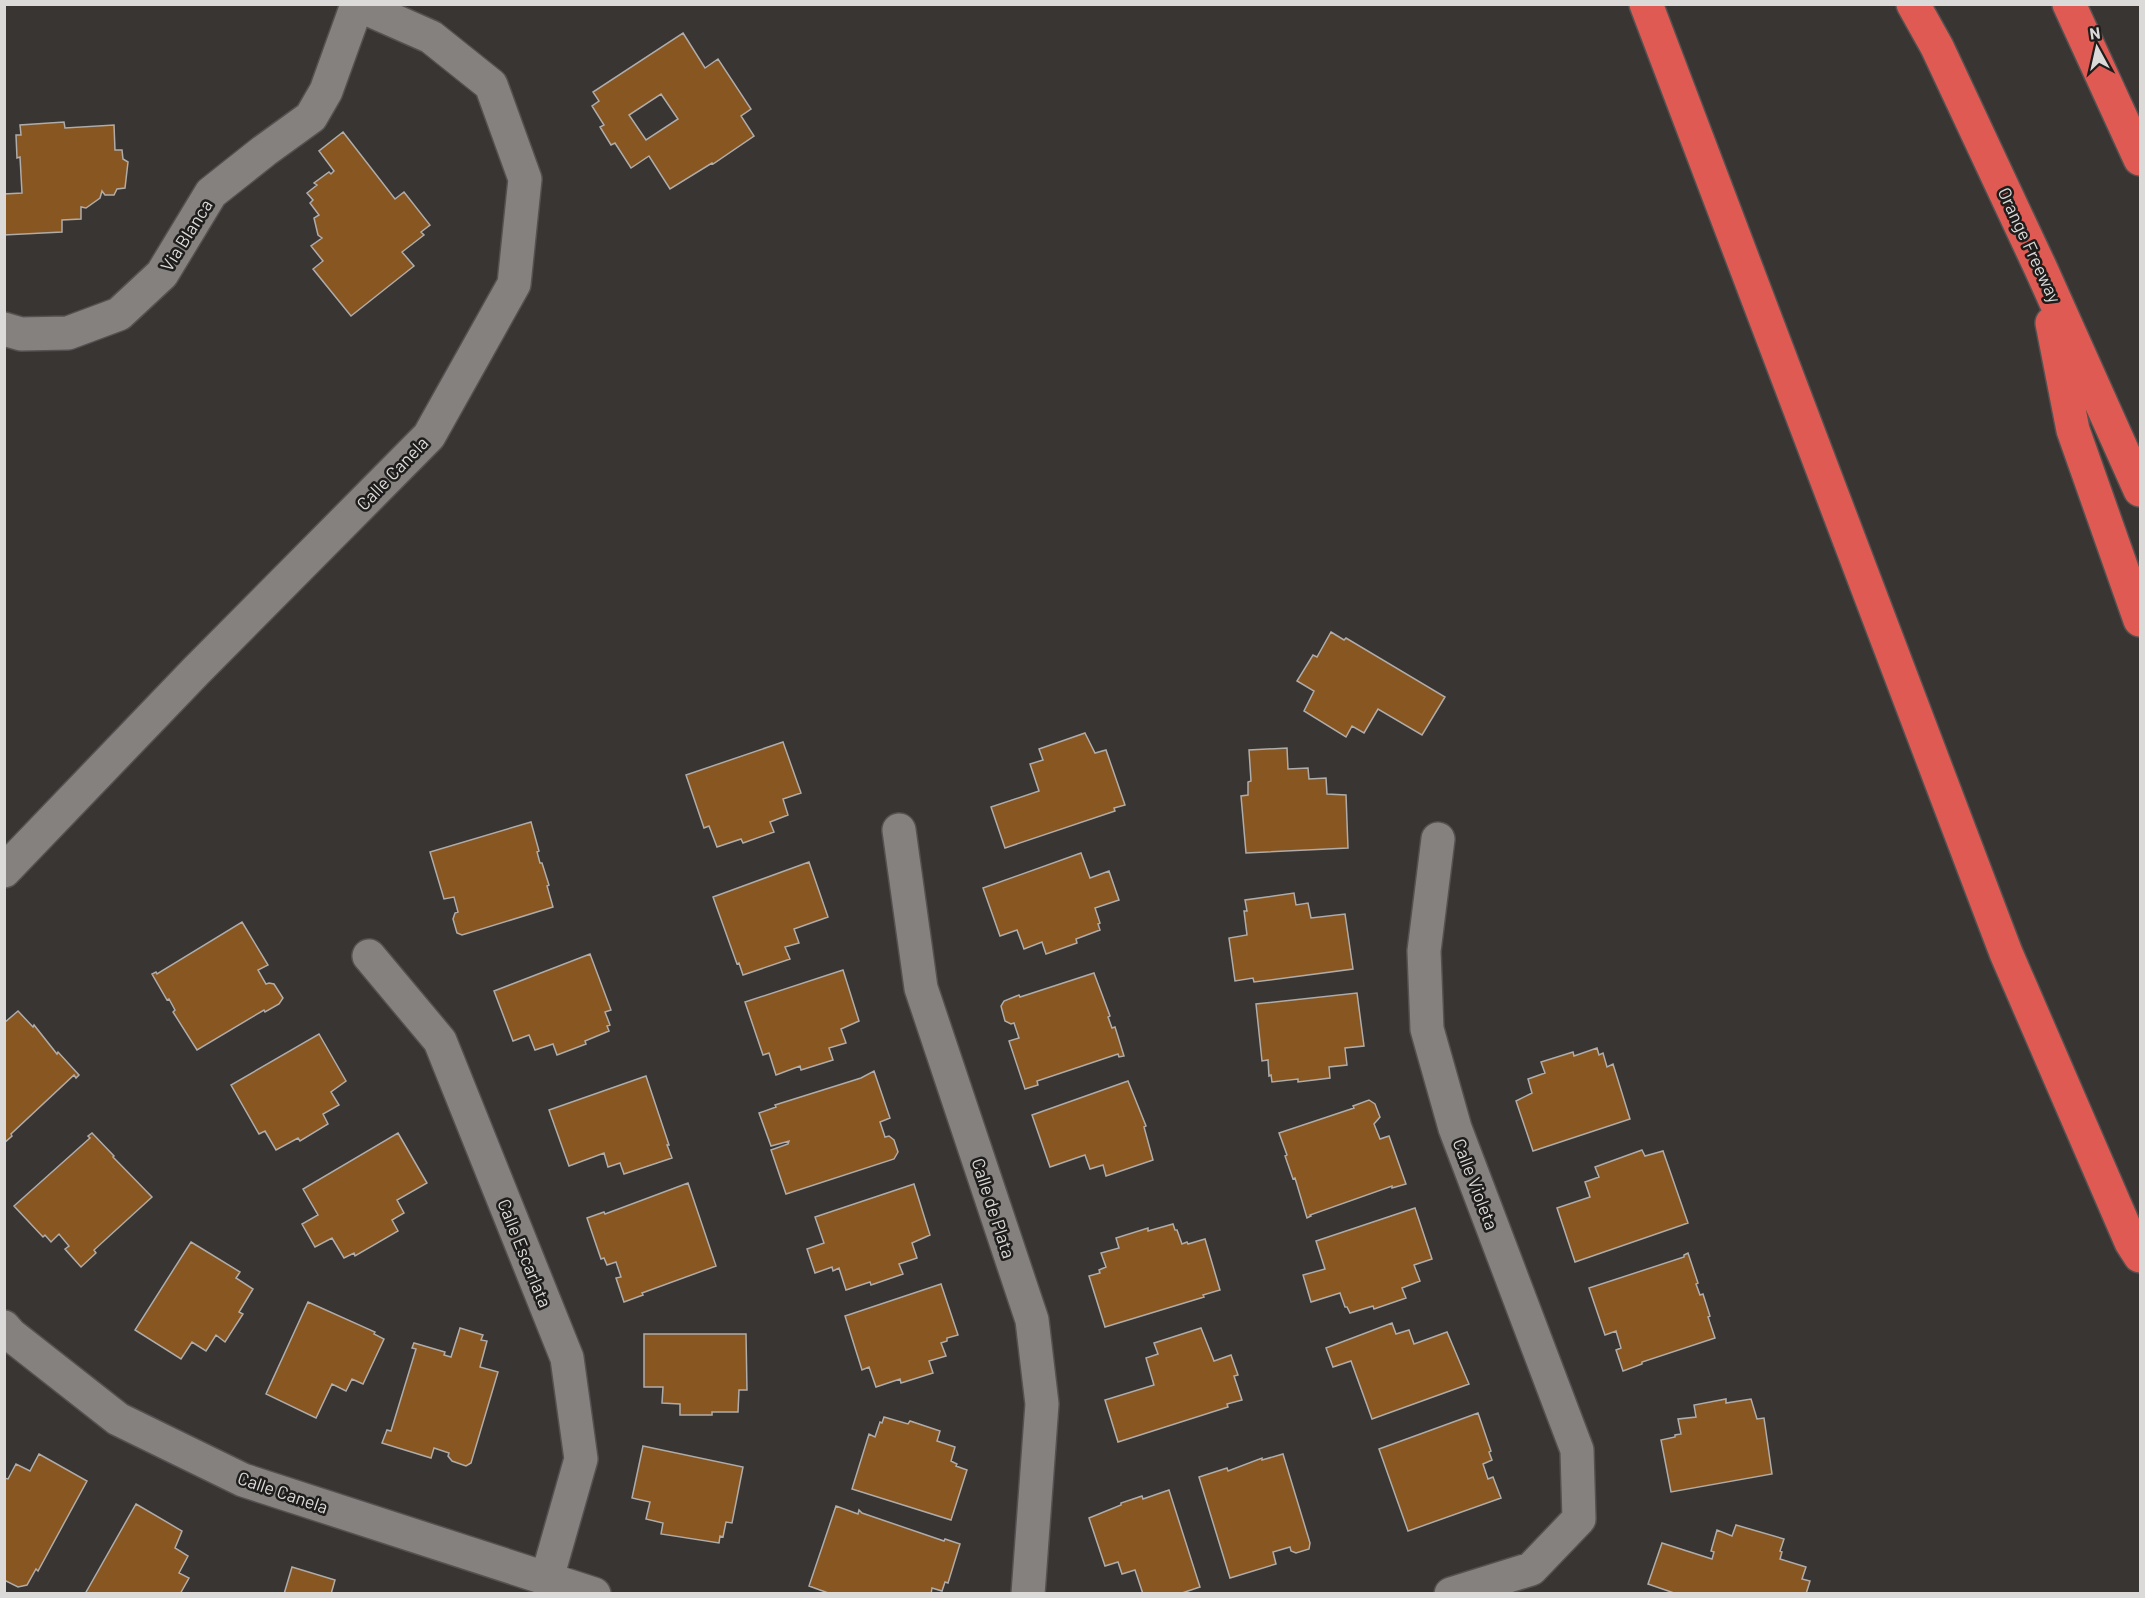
<svg xmlns="http://www.w3.org/2000/svg" width="2145" height="1598" font-family="Barlow,sans-serif">
	<style>
		.building { fill: #885621; stroke: #afacaa; stroke-width: 1.5; fill-rule: evenodd }
		.lines { fill: none; stroke-linecap: round; stroke-linejoin: round }
		.minor-casing { stroke: #545150; stroke-width: 36 }
		.motorway-casing { stroke: #545150; stroke-width: 36 }
		.minor { stroke: #84817f; stroke-width: 33 }
		.motorway { stroke: #df5a52; stroke-width: 33 }
		.labels { text-anchor: middle; dominant-baseline: central; stroke-width: 5; stroke-linejoin: round; paint-order: stroke }
		.street-label { font-size: 18px; fill: #dcdad9; stroke: #1e1d1c }
	</style>
	<rect width="100%" height="100%" fill="#383533"/>
	<path class="building" d="M683 33 705 68 718 59 751 109 741 116 754 136 713 164 712 163 670 189 649 156 631 168 615 143 611 145 600 127 604 125 592 106 599 101 593 92ZM661 94 678 119 646 140 629 115Z
		M64 122 65 128 114 125 115 150H122L123 159 128 162 125 188 117 189 114 195H105L102 191 100 198 86 208 81 207V219L62 220V232L4 235V194L22 193 20 157 17 158 16 135H21L20 125Z
		M343 132 395 199 404 192 430 225 421 232 424 235 402 252 414 266 351 316 313 269 323 261 311 246 322 238 318 235 314 218 319 215 310 203 313 200 307 193 317 185 314 183 329 172 331 174 334 171 319 151Z
		M1331 632 1344 640 1346 638 1445 697 1422 735 1378 709 1364 733 1352 726 1346 737 1304 711 1314 691 1297 681 1313 655 1317 657Z
		M1085 733 1095 753 1106 750 1125 805 1114 808 1115 811 1005 848 991 807 1039 791 1030 764 1043 760 1039 749Z
		M783 742 801 793 783 799 788 815 770 822 774 832 743 843 741 839 717 847 709 826 704 828 686 775Z
		M1287 748 1288 769 1308 768 1309 779 1326 778 1327 794 1346 795 1348 848 1246 853 1241 796 1248 795V782L1251 781 1249 750Z
		M531 822 539 851 537 852 540 863H542L549 885 547 886 553 907 462 935 457 933 453 919 455 913 458 912 454 897 444 899 430 852Z
		M1081 853 1090 878 1109 871 1119 900 1095 908 1100 923 1098 924 1100 930 1076 939 1077 943 1046 954 1042 942 1024 949 1017 930 1000 936 983 888Z
		M809 862 828 917 794 929 799 943 785 947 790 959 743 975 739 963 737 964 713 897Z
		M1294 893 1296 905 1308 903 1311 918 1345 914 1353 969 1254 982 1253 978 1235 981 1229 938 1247 935 1244 911H1247L1245 900Z
		M242 922 268 965 258 970 266 984 269 983 274 984 283 998 279 1004 265 1012 264 1010 197 1050 173 1012 175 1010 169 999 167 1000 152 974 156 972 157 974Z
		M590 954 611 1010 605 1012 610 1025 607 1026 609 1031 585 1041 586 1044 557 1055 553 1044 535 1050 529 1035 513 1041 494 991Z
		M843 970 859 1021 841 1029 846 1043 829 1048 833 1060 801 1070 800 1066 776 1075 769 1053 763 1055 745 1002Z
		M1094 973 1110 1016 1108 1017 1112 1028 1115 1027 1124 1056 1119 1057 1118 1054 1037 1081 1038 1085 1025 1089 1009 1041 1019 1038 1014 1023 1011 1024 1005 1021 1001 1006 1004 1001 1019 995 1020 997Z
		M1357 993 1364 1046 1345 1048 1347 1065 1329 1067 1330 1078 1298 1082V1079L1272 1082 1271 1075 1269 1076 1268 1060 1262 1061 1256 1004Z
		M18 1011 33 1027 34 1025 57 1054 58 1052 79 1075 76 1078 74 1075 11 1134 12 1136 4 1143V1023Z
		M319 1034 346 1081 331 1092 339 1105 323 1114 328 1124 300 1141 298 1138 276 1150 265 1131 259 1134 231 1085Z
		M1597 1048 1599 1055 1603 1053 1607 1067 1613 1064 1630 1119 1533 1151 1516 1101 1532 1093 1528 1079 1545 1073 1541 1062 1573 1052 1574 1056Z
		M874 1071 890 1118 880 1122 885 1137 889 1136 894 1140 898 1152 894 1159 786 1194 771 1150 788 1144 789 1141 771 1146 759 1113 776 1107 775 1105 861 1078Z
		M646 1076 669 1145H667L672 1158 624 1174 620 1163 608 1167 604 1153 569 1166 549 1110Z
		M1128 1081 1146 1126 1144 1127 1153 1160 1106 1176 1103 1165 1090 1169 1085 1155 1050 1167 1032 1115Z
		M1369 1100 1375 1104 1380 1117 1374 1124 1380 1139 1389 1136 1406 1184 1392 1188V1186L1310 1215 1311 1216 1307 1218 1295 1178 1293 1179 1285 1156 1287 1155 1279 1133 1354 1108 1353 1106Z
		M92 1133 114 1156 113 1157 152 1197 94 1250 96 1253 81 1267 65 1249 69 1246 59 1234 51 1242 45 1235 43 1237 14 1206 90 1138 88 1136Z
		M398 1133 427 1183 397 1200 404 1213 392 1220 398 1231 355 1256 354 1253 344 1258 332 1238 315 1247 302 1224 318 1215 303 1189Z
		M1642 1150 1645 1156 1663 1151 1688 1223 1575 1262 1557 1208 1590 1197 1585 1182 1599 1177 1595 1167Z
		M688 1183 716 1266 642 1293 643 1295 624 1302 616 1278 621 1277 616 1262 607 1265 604 1258 601 1259 587 1218 604 1212 605 1214Z
		M914 1184 930 1235 912 1243 917 1258 899 1264 903 1274 871 1285 870 1282 846 1290 839 1268 833 1271 832 1267 815 1273 807 1249 824 1243 815 1217Z
		M1415 1208 1432 1259 1414 1265 1420 1281 1402 1288 1406 1298 1374 1309 1373 1306 1350 1313 1347 1307H1345L1340 1293 1311 1302 1303 1275 1325 1269 1316 1241Z
		M1173 1224 1175 1230H1177L1182 1244 1187 1242 1188 1244 1205 1239 1220 1290 1203 1295 1204 1297 1105 1327 1089 1276 1100 1273 1099 1270 1106 1267 1101 1253 1119 1248 1116 1238 1148 1228V1231Z
		M191 1242 240 1272 236 1278 253 1289 239 1312 243 1314 225 1342 216 1335 206 1351 192 1342 181 1359 135 1330Z
		M1688 1253 1698 1283 1696 1284 1700 1295 1703 1294 1710 1316 1708 1317 1715 1338 1642 1362V1364L1623 1371 1616 1350 1621 1348 1616 1331 1605 1335 1589 1288 1684 1257V1255Z
		M941 1284 958 1335 947 1338V1341L941 1343 946 1356 929 1361 933 1373 901 1383 900 1379 876 1387 869 1367 862 1370 845 1316Z
		M308 1302 375 1332 374 1334 384 1339 363 1384 352 1379 346 1391 332 1384 316 1418 266 1394Z
		M1392 1323 1396 1334 1409 1330 1414 1344 1447 1332 1469 1384 1372 1419 1351 1361 1333 1367 1326 1348Z
		M460 1328 483 1335 481 1340 487 1341 480 1367 498 1372 471 1463 466 1466 452 1461 448 1456 449 1453 434 1448 431 1458 382 1443 387 1430 391 1431 416 1349 412 1348 414 1343 445 1352 444 1355 451 1357Z
		M1201 1328 1214 1361 1231 1355 1238 1375 1234 1376 1242 1400 1227 1404 1228 1407 1118 1442 1105 1400 1154 1385 1146 1358 1158 1354 1154 1343Z
		M644 1334H746L747 1390H739L738 1412H712V1415H680V1404L662 1403 663 1387H644Z
		M1726 1399V1403L1751 1399 1757 1419 1764 1418 1772 1474 1671 1492 1661 1440 1675 1437V1435L1681 1434 1678 1419 1696 1417 1694 1405Z
		M1478 1413 1491 1451 1489 1452 1492 1460 1483 1464 1488 1479 1493 1477 1501 1498 1408 1531 1379 1449Z
		M884 1417 908 1424 910 1421 940 1431 937 1441 955 1447 951 1461 957 1464 956 1466 967 1470 951 1520 852 1489 869 1434 875 1437 880 1422 882 1423Z
		M643 1446 743 1467 732 1523 726 1522 723 1537 720 1536 719 1543 661 1534 663 1523 646 1519 650 1502 632 1498Z
		M39 1454 87 1481 38 1571 36 1569 27 1585 18 1587 4 1580V1478L8 1479 16 1464 30 1471Z
		M1283 1454 1310 1543 1309 1549 1296 1553 1291 1551 1290 1547 1273 1552 1276 1564 1230 1578 1199 1477 1227 1468 1228 1471 1262 1458V1460Z
		M1169 1490 1200 1587 1179 1594H1143L1135 1570 1122 1574 1118 1562 1105 1566 1089 1518 1121 1505V1503L1142 1496 1143 1499Z
		M136 1504 182 1531 175 1548 188 1556 179 1573 189 1578 180 1594H85Z
		M836 1506 858 1514 859 1510 862 1513 944 1541 945 1539 960 1544 948 1583 945 1582 942 1591 932 1588 931 1594H831L809 1586Z
		M1736 1525 1784 1539 1780 1551 1782 1552 1780 1559 1806 1567 1802 1579 1810 1581 1806 1594H1677L1648 1584 1662 1543 1712 1559 1714 1552 1711 1551 1717 1530 1732 1536Z
		M292 1567 335 1580 331 1594H284Z"/>
	<g class="lines">
		<g class="minor-casing">
			<path id="minor" d="M4 329 21 334 68 333 119 314 162 274 211 193 264 151 311 117 326 91 357 5
				M899 830 921 988 1032 1320 1042 1404 1028 1594
				M1438 839 1424 951 1427 1029 1455 1128 1577 1450 1579 1519 1531 1569 1451 1594
				M4 871 196 671 429 436 514 284 525 179 491 85 431 37 356 4
				M369 956 440 1041 567 1358 581 1459 547 1578
				M4 1327 11 1335 118 1419 243 1480 594 1594"/>
		</g>
		<g class="motorway-casing">
			<path id="motorway" d="M1646 4 2006 953 2131 1242 2140 1256
				M1913 4 1937 47 2041 269 2140 490
				M2069 4 2140 159
				M2052 323 2073 430 2140 620"/>
		</g>
		<use href="#minor" class="minor"/>
		<use href="#motorway" class="motorway"/>
	</g>
	<g class="labels">
		<g class="street-label">
			<text transform="translate(186 235) rotate(-58)">Via Blanca</text>
			<text transform="translate(2030 245) rotate(65)">Orange Freeway</text>
			<text transform="translate(392 473) rotate(-46)">Calle Canela</text>
			<text transform="translate(1476 1184) rotate(69)">Calle Violeta</text>
			<text transform="translate(994 1208) rotate(72)">Calle de Plata</text>
			<text transform="translate(525 1253) rotate(68)">Calle Escarlata</text>
			<text transform="translate(283 1492) rotate(19)">Calle Canela</text>
		</g>
	</g>
	<rect width="2145" height="1598" fill="none" stroke="#dcdad9" stroke-width="12"/>
	<g transform="translate(2097 48) rotate(352)" stroke="#1e1d1c" stroke-width="4.5" paint-order="stroke">
	<path d="M0-4.5L10 22L0 15L-10 22Z" fill="#dcdad9"/>
	<text y="-9" font-size="16" font-weight="bold" text-anchor="middle" fill="#dcdad9">N</text>
	</g>
</svg>
